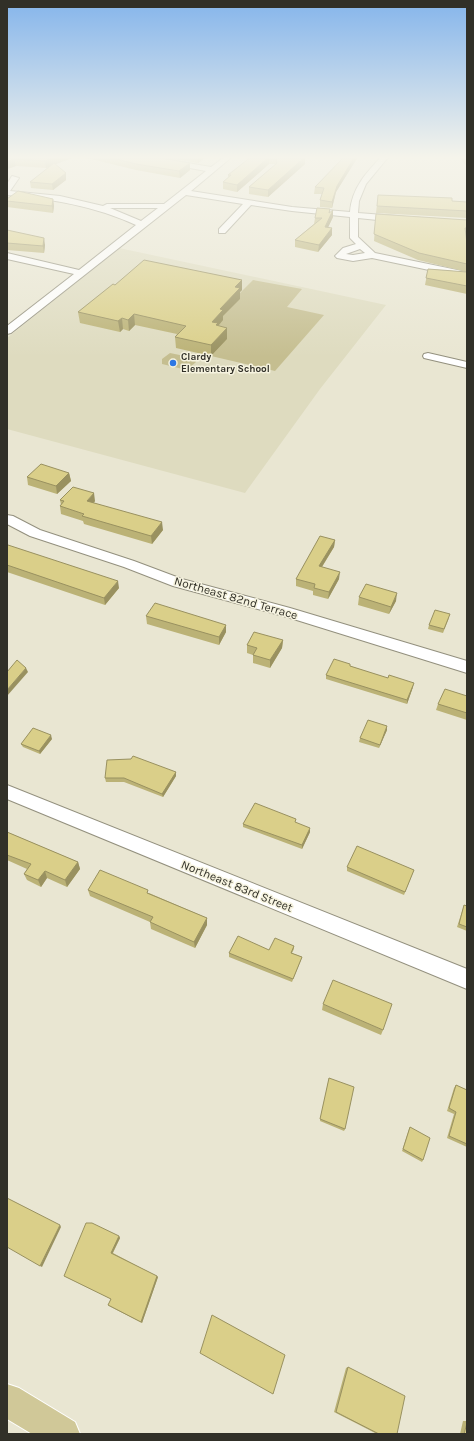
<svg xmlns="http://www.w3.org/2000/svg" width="474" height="1441" font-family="Karla,sans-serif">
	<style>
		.built { fill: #dedbbf }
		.green { fill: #c5be90 }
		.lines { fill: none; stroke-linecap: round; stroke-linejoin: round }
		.minor-casing { stroke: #93907e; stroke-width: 2 }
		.major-casing { stroke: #fff; stroke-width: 2 }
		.minor { fill: #fff; fill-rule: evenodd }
		.major { fill: #d0c898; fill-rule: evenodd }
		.wall { fill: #bbb276 }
		.shaded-wall { fill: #999160 }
		.building { fill: #dacf89; stroke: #999160 }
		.poi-dot { fill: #2d77e3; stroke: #f6f3df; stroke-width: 1.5 }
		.labels { text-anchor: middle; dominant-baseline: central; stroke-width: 3; stroke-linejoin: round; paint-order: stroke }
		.far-poi-label { font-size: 10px; font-weight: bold; fill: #313028; stroke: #f6f3df; text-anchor: start }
		.street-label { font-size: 12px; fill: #313028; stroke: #f6f3df }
	</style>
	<rect width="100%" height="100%" fill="#e9e6d2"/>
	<path class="built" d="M119 248 386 305 320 389 245 493 7 429V338Z"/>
	<path class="green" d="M253 280 302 289 287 307 324 315 275 371 211 356 227 339 212 332 220 319 240 299 235 298Z
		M170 353 194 358 196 362 187 370 162 364V359Z"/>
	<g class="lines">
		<g class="minor-casing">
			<path id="minor" d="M132 156H146L211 167 226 156H233L191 191 292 207 350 212C352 188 366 173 382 156H389L366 184 359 201 358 213 397 216 401 219 397 222 358 218V237L375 253 467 272V278L372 258 353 261 337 258 335 256 343 248 356 244 350 238V217L292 211 251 205 225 233H219V229L243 204 186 195 11 333 7 334V326L74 274 7 259V253L79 270 136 225C94 206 53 199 7 195V184L12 176 19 178 10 191 60 196 103 206 107 204H164L206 171 136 158ZM110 208H158L141 221ZM360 249 365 253 353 255 346 254Z
				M428 353 467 362V368L424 358 423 356 424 354Z
				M7 515 13 516 40 530 134 561 182 579 290 608 467 661V673L287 617 173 586 124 567 30 536 7 524Z
				M7 785 467 969V989L7 799Z"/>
		</g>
		<g class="major-casing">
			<path id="major" d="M7 1384 19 1388 75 1422 80 1434H32L7 1419Z"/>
		</g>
		<use href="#minor" class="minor"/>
		<use href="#major" class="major"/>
	</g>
	<path class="wall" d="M7 156H77L55 164 66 173V180L53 190 31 188 30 182 51 166 46 168 16 166 7 169Z
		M79 156H149L190 163V170L180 178 136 170Z
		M153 156H207L198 163Z
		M252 156H297L305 164 268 197 249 194V187L276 164H269L237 192 223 189V182L228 178V175Z
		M345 156H358L336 192 332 208 320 207V200L322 194H314L315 187Z
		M460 156H467V167L460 158Z
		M378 195 467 202V218L376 213Z
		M7 196 9 198 53 199 54 206 53 213 7 207Z
		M330 209V212L333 217 328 227 332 228V235L318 252 295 247V240L314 224 315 218Z
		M376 214 467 220V236L466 235 467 243V272L418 260 374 241Z
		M7 230 45 245 44 253 7 250Z
		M428 269 467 272V294L425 285Z
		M242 280V290L240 292V299L223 316V320L218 326 227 339 211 356 176 348 175 337 177 334 135 325 129 331 123 329 120 332 80 323 78 312 115 285Z
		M69 473 71 481 57 494 28 485 27 477Z
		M60 500 95 501 94 503 163 530 152 544 84 524 83 521 61 514 60 506 61 505Z
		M335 540 334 547 322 567 339 579 328 599 313 595V591L296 586V579Z
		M7 546 119 588 105 605 7 572Z
		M359 597 396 601 389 614 358 605Z
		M146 616 226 625V632L219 645 147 624Z
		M449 618 443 633 428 629 429 625Z
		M283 640 282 648 270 668 253 663V655L247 653V645Z
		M350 664V666L413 687 407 704 326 679V675Z
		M467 696V720L436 710 438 704Z
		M387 730 379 748 359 742 360 738Z
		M52 739 40 754 23 747 21 744Z
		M176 772V776L163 797 124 782H106L105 778Z
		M243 824 310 832 302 849 243 827Z
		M7 832 78 862 80 869 67 887 47 878 41 887 27 880 24 874 27 869 7 860V861Z
		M347 867 414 870 404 895 347 871Z
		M88 890 149 893 207 918V925L195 948 151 929 150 922 90 896Z
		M464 905 467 906V931L457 927Z
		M294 946V949L292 953 302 957 301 960 292 982 229 957V953L269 950Z
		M323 1004 383 1030 381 1035 322 1010Z
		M329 1078 345 1129 344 1131 320 1121Z
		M456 1085 467 1090V1147L447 1138 454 1114 447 1111 454 1088Z
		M410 1127 423 1160 422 1162 402 1151 409 1129Z
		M119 1236 120 1238 113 1253 158 1277 142 1323 109 1306 108 1305 111 1299 64 1276Z
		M348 1367 397 1434H377L334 1412 346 1368Z
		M463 1421H467V1434H460Z"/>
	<path class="shaded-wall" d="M60 156H77L46 168 45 161Z
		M199 156H207L198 163V157Z
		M355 156H358V157L336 192 332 208V202L337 186Z
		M269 157V164L237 192V185Z
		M305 157V164L268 197V190Z
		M14 159 16 166 7 169V162Z
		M190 163V170L180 178 179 171Z
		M66 173V180L53 190 52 184Z
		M53 199 54 206 53 213 52 206Z
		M333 210V217L325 234V227Z
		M332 228V235L318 252 319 245Z
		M44 238 45 245 44 253 43 246Z
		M242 280V290L240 292V299L223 316V320L218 326V334L212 322 235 287Z
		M134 314 135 325 129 331 128 320Z
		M122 318 123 329 120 332 118 321Z
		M227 328V339L211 356V345Z
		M69 473 71 481 57 494 56 486Z
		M94 493 95 501 88 509 87 501Z
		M162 522 163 530 152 544 151 536Z
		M335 540 334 547 318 573 319 566Z
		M340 572 339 579 328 599 329 592Z
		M118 581 119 588 105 605 104 598Z
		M397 593 396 601 389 614 391 607Z
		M226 625V632L219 645V637Z
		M283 640 282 648 270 668V660Z
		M26 668 28 672 7 696V690Z
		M414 683 413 687 407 704V700Z
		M387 726V730L379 748 380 745Z
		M51 735 52 739 40 754 39 751Z
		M176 772V776L163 797 162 794Z
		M310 828V832L302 849V845Z
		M78 862 80 869 67 887 65 880Z
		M45 871 47 878 41 887 38 880Z
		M207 918V925L195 948 194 942Z
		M60 1225 61 1227 42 1267 40 1266Z
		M119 1236 120 1238 112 1254 111 1253Z
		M157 1276 158 1277 142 1323 141 1322Z"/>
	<path class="building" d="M7 156H60L45 161 14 159 7 162Z
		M104 156H149L190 163 179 171 136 164Z
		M252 156H297L305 157 268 190 249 187 277 163 276 157H269L237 185 223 182 231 175H228Z
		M345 156H355L337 186 332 202 320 200 324 188 315 187Z
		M54 163 66 173 52 184 30 182Z
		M18 191 53 199 52 206 7 201V199Z
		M378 195 452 198V201L467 202V211L377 206Z
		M317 208 330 209 329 213 333 210 325 227 332 228 319 245 295 240 322 218H315Z
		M376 214 467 220V228H465L467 243V264L419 253 374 234Z
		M7 230 44 238 43 246 7 243Z
		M144 260 242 280 235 287 240 288 220 309 223 310 212 322 218 323 216 325 227 328 211 345 175 337 186 326 134 314 128 320 122 318 118 321 78 312 113 284 115 285Z
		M428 269 467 272V286L426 278Z
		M41 464 69 473 56 486 27 477Z
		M73 487 94 493 87 501 162 522 151 536 82 516 84 514 60 506 64 501 60 500Z
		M320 536 335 540 319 566 340 572 329 592 314 588 315 584 296 579Z
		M8 545 118 581 104 598 7 565V546Z
		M366 584 397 593 391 607 359 597Z
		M155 603 226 625 219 637 146 616Z
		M435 610 450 614 444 629 429 625Z
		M254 632 283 640 270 660 253 655 257 648 247 645Z
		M334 659 350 664V666L388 678 389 675 414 683 407 700 326 675Z
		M17 660 26 668 7 690V672Z
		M445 689 467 696V713L438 704Z
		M368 720 387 726 380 745 360 738Z
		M33 728 51 735 39 751 21 744Z
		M133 756 176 772 162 794 124 778H105L107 760 131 759Z
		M255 803 296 819 295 822 310 828 302 845 243 824Z
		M7 832 78 862 65 880 45 871 38 880 24 874 31 864 7 855Z
		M357 846 414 870 405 892 347 867Z
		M100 870 148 890 147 893 207 918 194 942 150 922 153 917 88 890Z
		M464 905 467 906V927L459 924Z
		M238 936 269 950 275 938 294 946 291 953 302 957 293 979 229 953Z
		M333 980 392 1004 383 1030 323 1004Z
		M329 1078 354 1087 345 1129 320 1119Z
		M456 1085 467 1090V1144L449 1136 456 1112 449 1108Z
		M410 1127 430 1138 423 1160 403 1149Z
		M7 1198 60 1225 40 1266 7 1247Z
		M86 1223H92L119 1236 111 1253 157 1276 141 1322 108 1305 111 1299 64 1276Z
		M212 1315 285 1355 273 1394 200 1353Z
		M348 1367 405 1396 397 1434H379L336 1412Z
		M467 1423V1434H464Z"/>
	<linearGradient id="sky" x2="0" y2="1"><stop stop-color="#85b5eb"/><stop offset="0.44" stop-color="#f5f4eb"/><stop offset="1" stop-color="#f5f4eb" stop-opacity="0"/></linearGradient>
	<rect width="474" height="357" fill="url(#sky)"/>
	<circle class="poi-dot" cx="173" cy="363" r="4"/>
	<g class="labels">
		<g class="far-poi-label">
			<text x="181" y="357">Clardy<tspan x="181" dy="12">Elementary School</tspan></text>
		</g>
		<g class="street-label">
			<text transform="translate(236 598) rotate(16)">Northeast 82nd Terrace</text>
			<text transform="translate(237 886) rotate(22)">Northeast 83rd Street</text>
		</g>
	</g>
	<rect width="474" height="1441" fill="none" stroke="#313028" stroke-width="16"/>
</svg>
